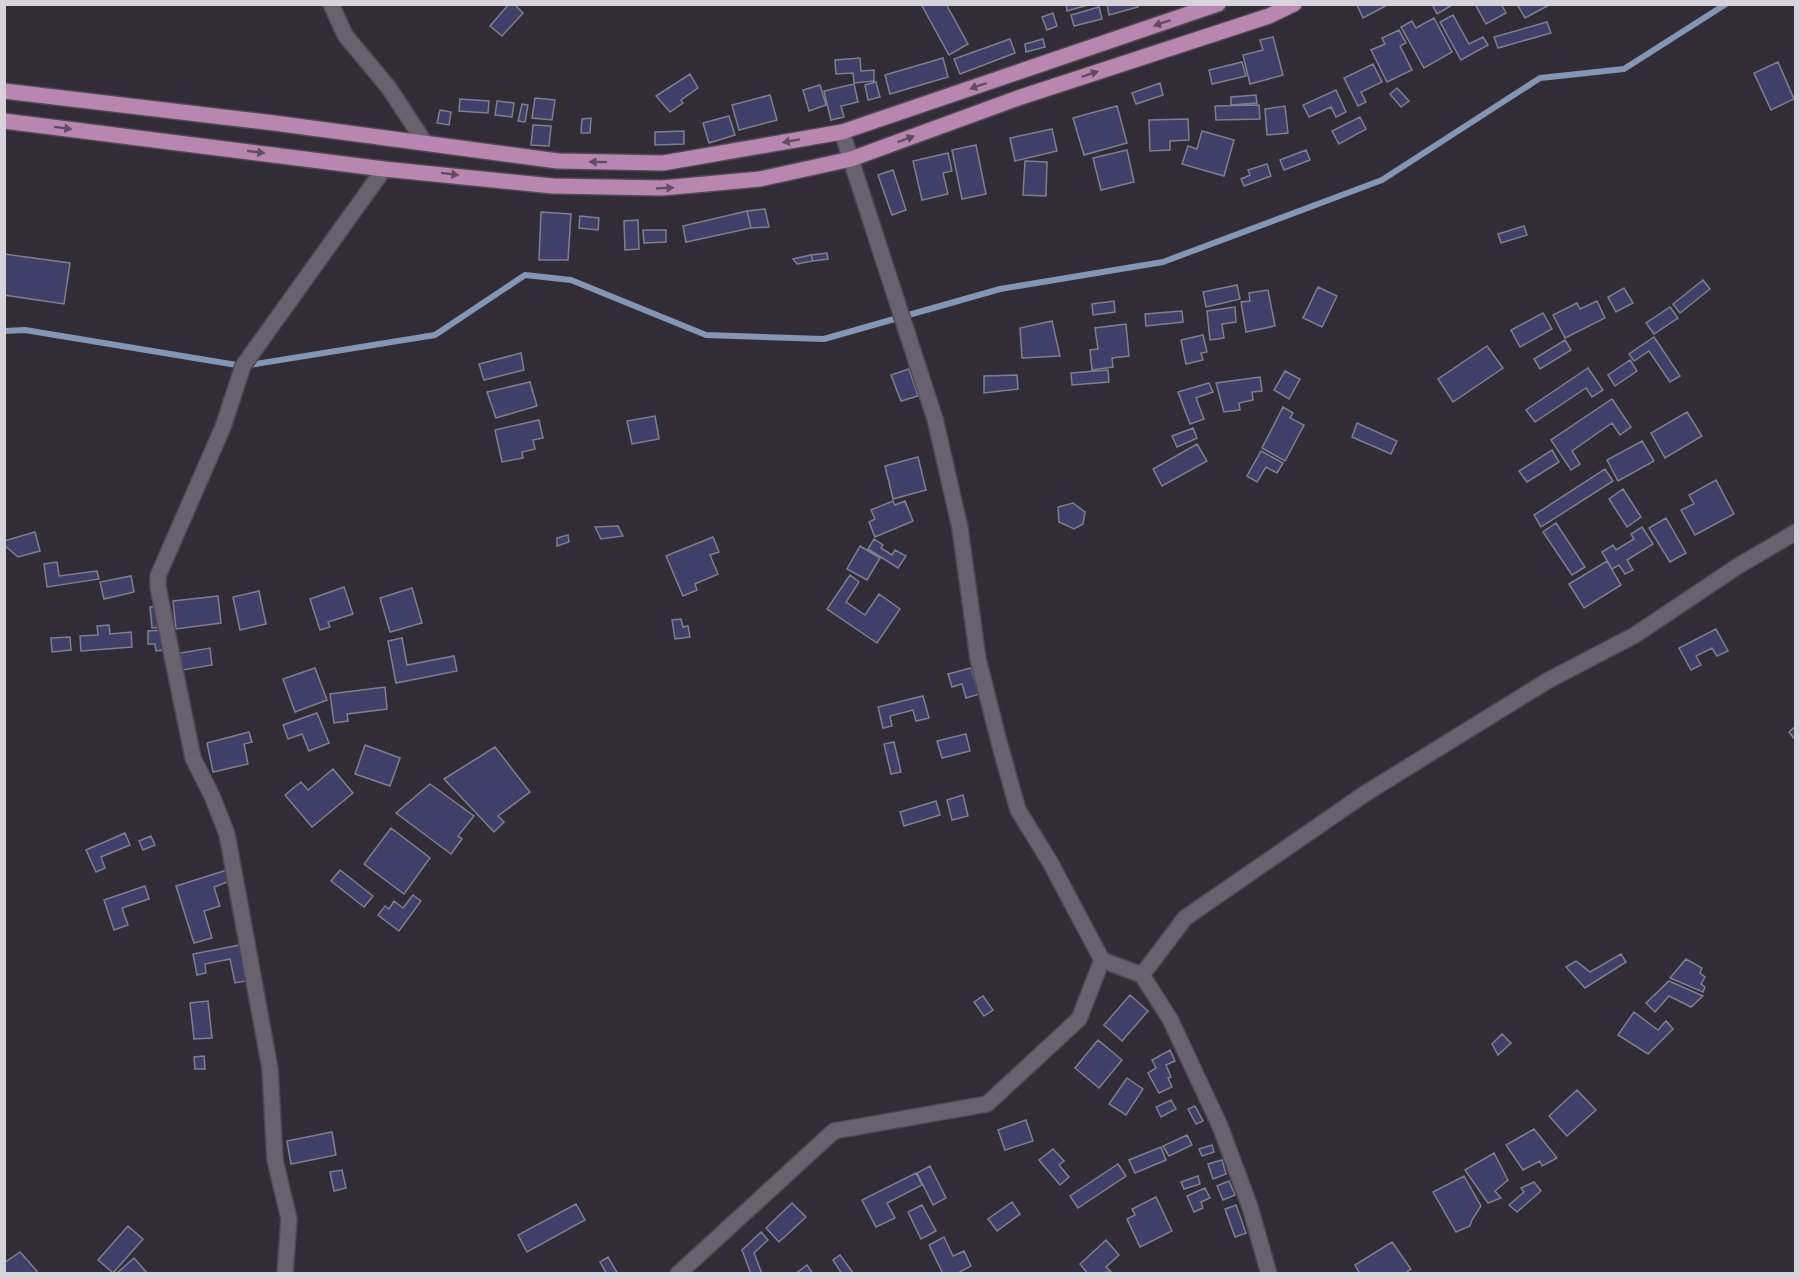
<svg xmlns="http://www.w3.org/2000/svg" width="1800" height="1278" font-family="Spectral,serif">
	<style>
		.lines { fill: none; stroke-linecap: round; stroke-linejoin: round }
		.stream { stroke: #8496b5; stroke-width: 6 }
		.building { fill: #403f69; stroke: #7e7f8d; stroke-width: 1.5 }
		.minor-casing { stroke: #4f4953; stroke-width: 18 }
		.major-casing { stroke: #4f4953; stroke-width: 18 }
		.minor { stroke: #68616e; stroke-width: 15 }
		.major { stroke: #b986af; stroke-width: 15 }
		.oneway { fill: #614c61 }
	</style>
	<rect width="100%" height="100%" fill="#322c37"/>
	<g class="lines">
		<path class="stream" d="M4 331 25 330 243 366 435 335 525 275 571 280 706 335 824 339 1000 289 1163 262 1382 180 1540 78 1624 69 1726 4"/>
	</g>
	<path class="building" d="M509 4H514L523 13 502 36 490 26Z
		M921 4H946L968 44 949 55Z
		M1066 4H1091L1067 11Z
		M1107 4H1138V7L1109 15Z
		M1389 4 1363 18 1357 5 1359 4Z
		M1432 4H1454L1437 14Z
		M1475 4H1501L1506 13 1486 24Z
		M1517 4H1551L1525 18Z
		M1099 7 1102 19 1074 26 1071 15Z
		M1053 13 1057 26 1047 30 1042 17Z
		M1453 15 1469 44 1483 37 1488 45 1461 60 1440 22Z
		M1434 18 1452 52 1424 68 1401 27 1412 21 1416 28Z
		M1547 22 1551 33 1498 48 1494 37Z
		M1399 30 1406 43 1400 46 1412 70 1387 82 1371 50 1385 44 1382 38Z
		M1273 37 1283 75 1250 84 1243 55 1263 50 1260 40Z
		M1010 39 1015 53 960 74 954 59Z
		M1043 39 1045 47 1026 52 1025 44Z
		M860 58 861 71 874 70V81L854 83 853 73 836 74 835 60Z
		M943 58 948 77 890 94 885 75Z
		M1242 62 1246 76 1212 84 1209 70Z
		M1778 62 1794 99 1771 110 1754 73Z
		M1373 64 1382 82 1361 92 1366 102 1358 106 1344 78Z
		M690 74 698 88 681 100 683 103 670 112 656 96Z
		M876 82 880 97 868 100 865 85Z
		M1160 83 1163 95 1136 104 1132 93Z
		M854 84 858 102 841 106 844 117 831 120 824 91Z
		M820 85 826 105 809 111 803 90Z
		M1397 88 1409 101 1401 107 1390 94Z
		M1336 90 1346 112 1336 117 1331 107 1309 117 1303 105Z
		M770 95 777 120 739 130 732 105Z
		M1256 95 1257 103 1231 105V97Z
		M535 98 555 100 552 120 532 118Z
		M460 99 489 101 488 113 459 111Z
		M497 101 514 103 512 117 495 115Z
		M522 104 528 105 525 122 518 121Z
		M1259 105 1260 119 1216 120 1215 106Z
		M1117 106 1127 143 1084 155 1073 118Z
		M1285 106 1288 133 1267 135 1265 109Z
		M440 110 451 112 449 125 437 123Z
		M729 116 735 135 709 143 703 123Z
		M1360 117 1366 129 1339 144 1332 131Z
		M591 118 590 133H581L582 119Z
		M1188 119 1189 140 1170 141V150L1150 151 1149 120Z
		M533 125 551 126 549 146 531 145Z
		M1052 129 1057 151 1015 161 1010 138Z
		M684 131V144L655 145V132Z
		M1202 131 1234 140 1224 176 1182 164 1188 146 1197 149Z
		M976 145 986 194 962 199 952 150Z
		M1127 150 1134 182 1101 190 1093 158Z
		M1306 150 1310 160 1284 170 1280 160Z
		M948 153 952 171 943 173 948 194 922 200 913 161Z
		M1025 161 1047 162 1046 196 1023 195Z
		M1267 164 1271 176 1244 186 1241 179 1250 175 1248 170Z
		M893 170 906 210 892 215 878 175Z
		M765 209 769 227 751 228 747 211Z
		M747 211 751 228 686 242 683 226Z
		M541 212 571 214 568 260H539Z
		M580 216 599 218 598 230 579 228Z
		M638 220 639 249 625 250 624 221Z
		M1524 226 1527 235 1501 243 1498 234Z
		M643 230H666V242L644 243Z
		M827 253 828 259 813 261 811 255Z
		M4 254 70 263 64 304 4 295Z
		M811 255 813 261 797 264 793 259Z
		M1703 280 1710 289 1680 313 1673 304Z
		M1237 285 1240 299 1206 307 1203 292Z
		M1318 287 1337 296 1322 327 1303 318Z
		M1624 288 1633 303 1616 312 1608 297Z
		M1268 290 1275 326 1246 332 1241 302 1250 301 1249 293Z
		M1114 301 1115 312 1093 315 1092 304Z
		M1597 301 1605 318 1565 338 1553 315 1577 303 1580 309Z
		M1235 307 1236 322 1222 324 1224 338 1210 340 1207 311Z
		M1670 307 1678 318 1654 334 1646 323Z
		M1182 311 1183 322 1146 326 1145 314Z
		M1543 313 1552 329 1520 347 1511 330Z
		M1052 321 1060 356 1022 358 1020 328Z
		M1126 324 1129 356 1112 358 1113 367 1092 370 1090 350 1098 349 1095 328Z
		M1203 335 1207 352 1201 353 1203 360 1186 364 1181 340Z
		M1654 337 1680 376 1670 382 1649 351 1634 361 1629 354Z
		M1565 340 1571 350 1540 369 1534 359Z
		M1487 346 1503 368 1453 402 1438 379Z
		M521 353 524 370 484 380 479 364Z
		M1630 360 1637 371 1615 386 1608 375Z
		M1588 368 1603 390 1592 397 1586 388 1535 422 1526 410Z
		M909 369 918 396 901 401 891 375Z
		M1108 370 1109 382 1072 385 1071 373Z
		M1285 371 1300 379 1289 399 1274 390Z
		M1017 375 1018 389 984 393V376Z
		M1260 377 1262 391 1252 392 1253 400 1239 403 1240 410 1224 412 1216 383Z
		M530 382 537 406 496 418 487 392Z
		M1209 383 1213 392 1196 398 1204 419 1190 424 1178 392Z
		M1612 399 1631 427 1620 435 1612 423 1572 451 1580 464 1571 470 1551 440Z
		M1283 407 1293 413 1290 418 1304 425 1285 461 1262 448Z
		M1687 412 1702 436 1665 458 1651 433Z
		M655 416 659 439 632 444 627 421Z
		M539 420 543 438 533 440 535 449 522 452 523 458 502 462 495 430Z
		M1357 423 1397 441 1391 454 1352 437Z
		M1193 428 1197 438 1177 447 1172 436Z
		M1642 441 1654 461 1618 481 1607 460Z
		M1197 444 1207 461 1162 486 1153 469Z
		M1552 450 1559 462 1527 482 1519 471Z
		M1261 451 1283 463 1277 473 1266 467 1257 482 1247 476Z
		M918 457 926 490 893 499 885 466Z
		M1605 469 1613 481 1541 527 1534 515Z
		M1716 480 1734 514 1695 535 1681 510 1694 504 1689 495Z
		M1623 489 1641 517 1627 527 1609 499Z
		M893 501 895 505 905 501 913 521 875 537 869 522 875 519 871 510Z
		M1073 503 1085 512 1083 524 1074 529 1059 522 1058 507Z
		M1666 518 1686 553 1670 562 1649 528Z
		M1556 523 1585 567 1572 575 1543 532Z
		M618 526 623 536 601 539 595 527Z
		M1642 527 1653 544 1627 560 1633 570 1625 574 1619 565 1612 569 1602 552 1613 545 1616 550 1634 539 1631 534Z
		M35 532 40 551 18 557 4 545V541Z
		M568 535 569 542 557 546V538Z
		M713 537 719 552 710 555 718 574 695 584 697 590 683 596 666 556Z
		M874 539 883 545 881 548 892 555 895 550 906 556 898 568 868 549Z
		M860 546 880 558 867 580 847 569Z
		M1607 561 1621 585 1584 608 1569 584Z
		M57 562 59 576 97 571 99 579 47 587 44 564Z
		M850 575 859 582 846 602 865 615 879 594 900 609 877 643 827 609Z
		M131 576 134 592 104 599 100 582Z
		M344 587 353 614 328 622 330 627 320 630 310 599Z
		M412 588 422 623 390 632 380 598Z
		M259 591 266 624 240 630 233 597Z
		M218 596 221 623 176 629 173 601Z
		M159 606 160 627 152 628 150 607Z
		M681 619 683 627 688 626 690 637 675 639 672 620Z
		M109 625 110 634 131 632 132 647 81 651 80 636 98 635 97 626Z
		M1716 629 1728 651 1717 656 1712 648 1696 656 1701 665 1691 670 1679 648Z
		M164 630 165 650 156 651 155 644H148V631Z
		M70 637 71 650 52 652 51 638Z
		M402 638 407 665 454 656 457 671 396 683 388 641Z
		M210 648 212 665 183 670 180 653Z
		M315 668 327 700 295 712 283 679Z
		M971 668 979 694 966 698 962 684 952 687 948 674Z
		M385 687 387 709 347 714 348 721 334 723 330 694Z
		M923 696 929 718 916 721 913 710 890 716 892 726 883 728 878 707Z
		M317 713 329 743 309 751 302 734 288 739 283 725Z
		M1796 726V741L1789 732Z
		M249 732 252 742 244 744 248 764 213 772 207 743Z
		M966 734 970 751 942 758 937 741Z
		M894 742 901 772 891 774 884 744Z
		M365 745 400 758 390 786 355 774Z
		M495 747 530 792 498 816 504 822 494 832 444 779Z
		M333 769 353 793 312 827 285 795 301 782 308 790Z
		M430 784 474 816 458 836 462 839 451 854 396 813Z
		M963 795 968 816 952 820 947 800Z
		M936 801 940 815 904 826 900 812Z
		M391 828 430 858 404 894 364 864Z
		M125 833 130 845 101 857 105 868 96 872 86 850Z
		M151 836 155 845 143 850 139 841Z
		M227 870 230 881 214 887 220 906 204 911 212 938 194 943 176 886Z
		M340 870 373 896 364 907 331 881Z
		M145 886 149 899 122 908 128 925 114 930 104 900Z
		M413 895 421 901 399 931 378 915 385 906 389 909 394 901 403 908Z
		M240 945 246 981 235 983 230 959 205 964 206 973 197 975 193 954Z
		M1621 954 1626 962 1585 988 1566 967 1576 961 1590 972Z
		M1686 959 1702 968 1700 973 1705 977 1701 984 1705 987 1703 992 1670 978Z
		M1669 981 1703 996 1691 1007 1669 996 1655 1012 1646 1003Z
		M1130 995 1148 1011 1122 1041 1104 1025Z
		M983 996 993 1010 984 1016 974 1002Z
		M208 1001 212 1038 194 1039 190 1003Z
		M1634 1012 1658 1030 1666 1021 1673 1029 1648 1054 1618 1035Z
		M1502 1034 1511 1043 1498 1055 1492 1044Z
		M1098 1040 1122 1060 1099 1088 1075 1068Z
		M1170 1050 1175 1061 1166 1065 1171 1077 1168 1078 1172 1087 1159 1093 1148 1073 1156 1068 1152 1060Z
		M204 1056 205 1069H195L194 1057Z
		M1127 1078 1143 1089 1126 1115 1109 1104Z
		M1577 1090 1596 1110 1567 1136 1549 1116Z
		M1171 1100 1176 1109 1161 1117 1156 1107Z
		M1195 1106 1203 1121 1196 1124 1188 1109Z
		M1026 1120 1033 1141 1005 1150 998 1130Z
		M1534 1129 1557 1158 1542 1166 1540 1161 1523 1170 1506 1145Z
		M332 1132 336 1155 291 1164 287 1141Z
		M1187 1135 1192 1145 1169 1156 1163 1146Z
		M1212 1145 1214 1152 1202 1156 1199 1149Z
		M1161 1147 1166 1160 1135 1173 1129 1160Z
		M1053 1149 1064 1161 1059 1165 1069 1177 1060 1185 1039 1160Z
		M1494 1153 1508 1180 1495 1191 1501 1198 1488 1203 1465 1170Z
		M1222 1160 1226 1174 1213 1179 1208 1164Z
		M1118 1164 1126 1176 1078 1208 1070 1196Z
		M930 1166 946 1198 933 1205 917 1173Z
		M342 1170 346 1188 334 1191 330 1172Z
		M916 1173 922 1185 887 1203 895 1218 876 1227 862 1200Z
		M1198 1176 1200 1184 1184 1189 1181 1182Z
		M1464 1176 1481 1206 1472 1220 1470 1226 1456 1232 1433 1192Z
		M1229 1181 1235 1195 1223 1200 1217 1186Z
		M1534 1182 1541 1191 1517 1212 1509 1205 1524 1192 1521 1188Z
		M1205 1188 1210 1198 1201 1202 1203 1208 1194 1212 1187 1196Z
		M1156 1197 1172 1231 1140 1247 1127 1219 1135 1215 1132 1209Z
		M1012 1202 1020 1214 997 1231 988 1219Z
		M792 1203 806 1217 779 1242 766 1228Z
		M576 1204 585 1220 527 1252 518 1235Z
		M922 1205 936 1231 921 1239 908 1212Z
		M1236 1205 1246 1233 1235 1237 1225 1209Z
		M128 1226 143 1239 113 1273 98 1260Z
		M761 1232 768 1240 754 1253 762 1274H751L742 1250Z
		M944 1237 953 1256 964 1251 971 1266 956 1274H943L929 1245Z
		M1106 1240 1119 1255 1106 1267 1111 1272 1088 1274 1080 1264Z
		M1392 1242 1411 1269 1404 1274H1360L1355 1265Z
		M20 1252 37 1271 35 1274H4V1263Z
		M840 1255 853 1273 852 1274H842L833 1260Z
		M608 1257 618 1274H607L600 1262Z
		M134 1258 148 1274H116Z
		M807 1265 813 1274H795Z"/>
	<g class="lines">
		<g class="minor-casing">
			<path id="minor" d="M331 4 345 35 389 88 425 143
				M1102 960 1142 975 1170 1019 1220 1126 1250 1207 1269 1274
				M1142 975 1185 918 1366 793 1547 681 1635 635 1738 566 1796 532
				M285 1274 289 1219 275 1160 270 1069 227 834 212 796 193 758 158 587V576L223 427 243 366 384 169
				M678 1274 834 1131 987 1104 1079 1019 1102 960 1050 862 1018 810 999 742 978 659 960 528 935 419 842 132"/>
		</g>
		<g class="major-casing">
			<path id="major" d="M4 91 274 123 558 161 663 163 842 132 1218 4
				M4 121 384 169 553 186 662 188 760 179 851 159 1021 97 1269 16 1294 4"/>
		</g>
		<use href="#minor" class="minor"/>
		<use href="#major" class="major"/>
	</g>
	<defs><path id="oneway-solid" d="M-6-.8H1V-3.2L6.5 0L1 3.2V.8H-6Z" transform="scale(1.5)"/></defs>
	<g class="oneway">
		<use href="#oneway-solid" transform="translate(1162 23) rotate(161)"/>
		<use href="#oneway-solid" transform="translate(1090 74) rotate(-18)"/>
		<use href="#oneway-solid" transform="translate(978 86) rotate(161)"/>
		<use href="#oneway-solid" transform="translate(63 128) rotate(7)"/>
		<use href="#oneway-solid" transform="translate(906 139) rotate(-20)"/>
		<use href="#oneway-solid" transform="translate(791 141) rotate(170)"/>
		<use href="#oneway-solid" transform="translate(256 152) rotate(7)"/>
		<use href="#oneway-solid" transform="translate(598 162) rotate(-179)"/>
		<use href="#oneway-solid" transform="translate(450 174) rotate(7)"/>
		<use href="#oneway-solid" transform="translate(665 188) rotate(-3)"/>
	</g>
	<rect width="1800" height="1278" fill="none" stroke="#d7d3da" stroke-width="12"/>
</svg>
